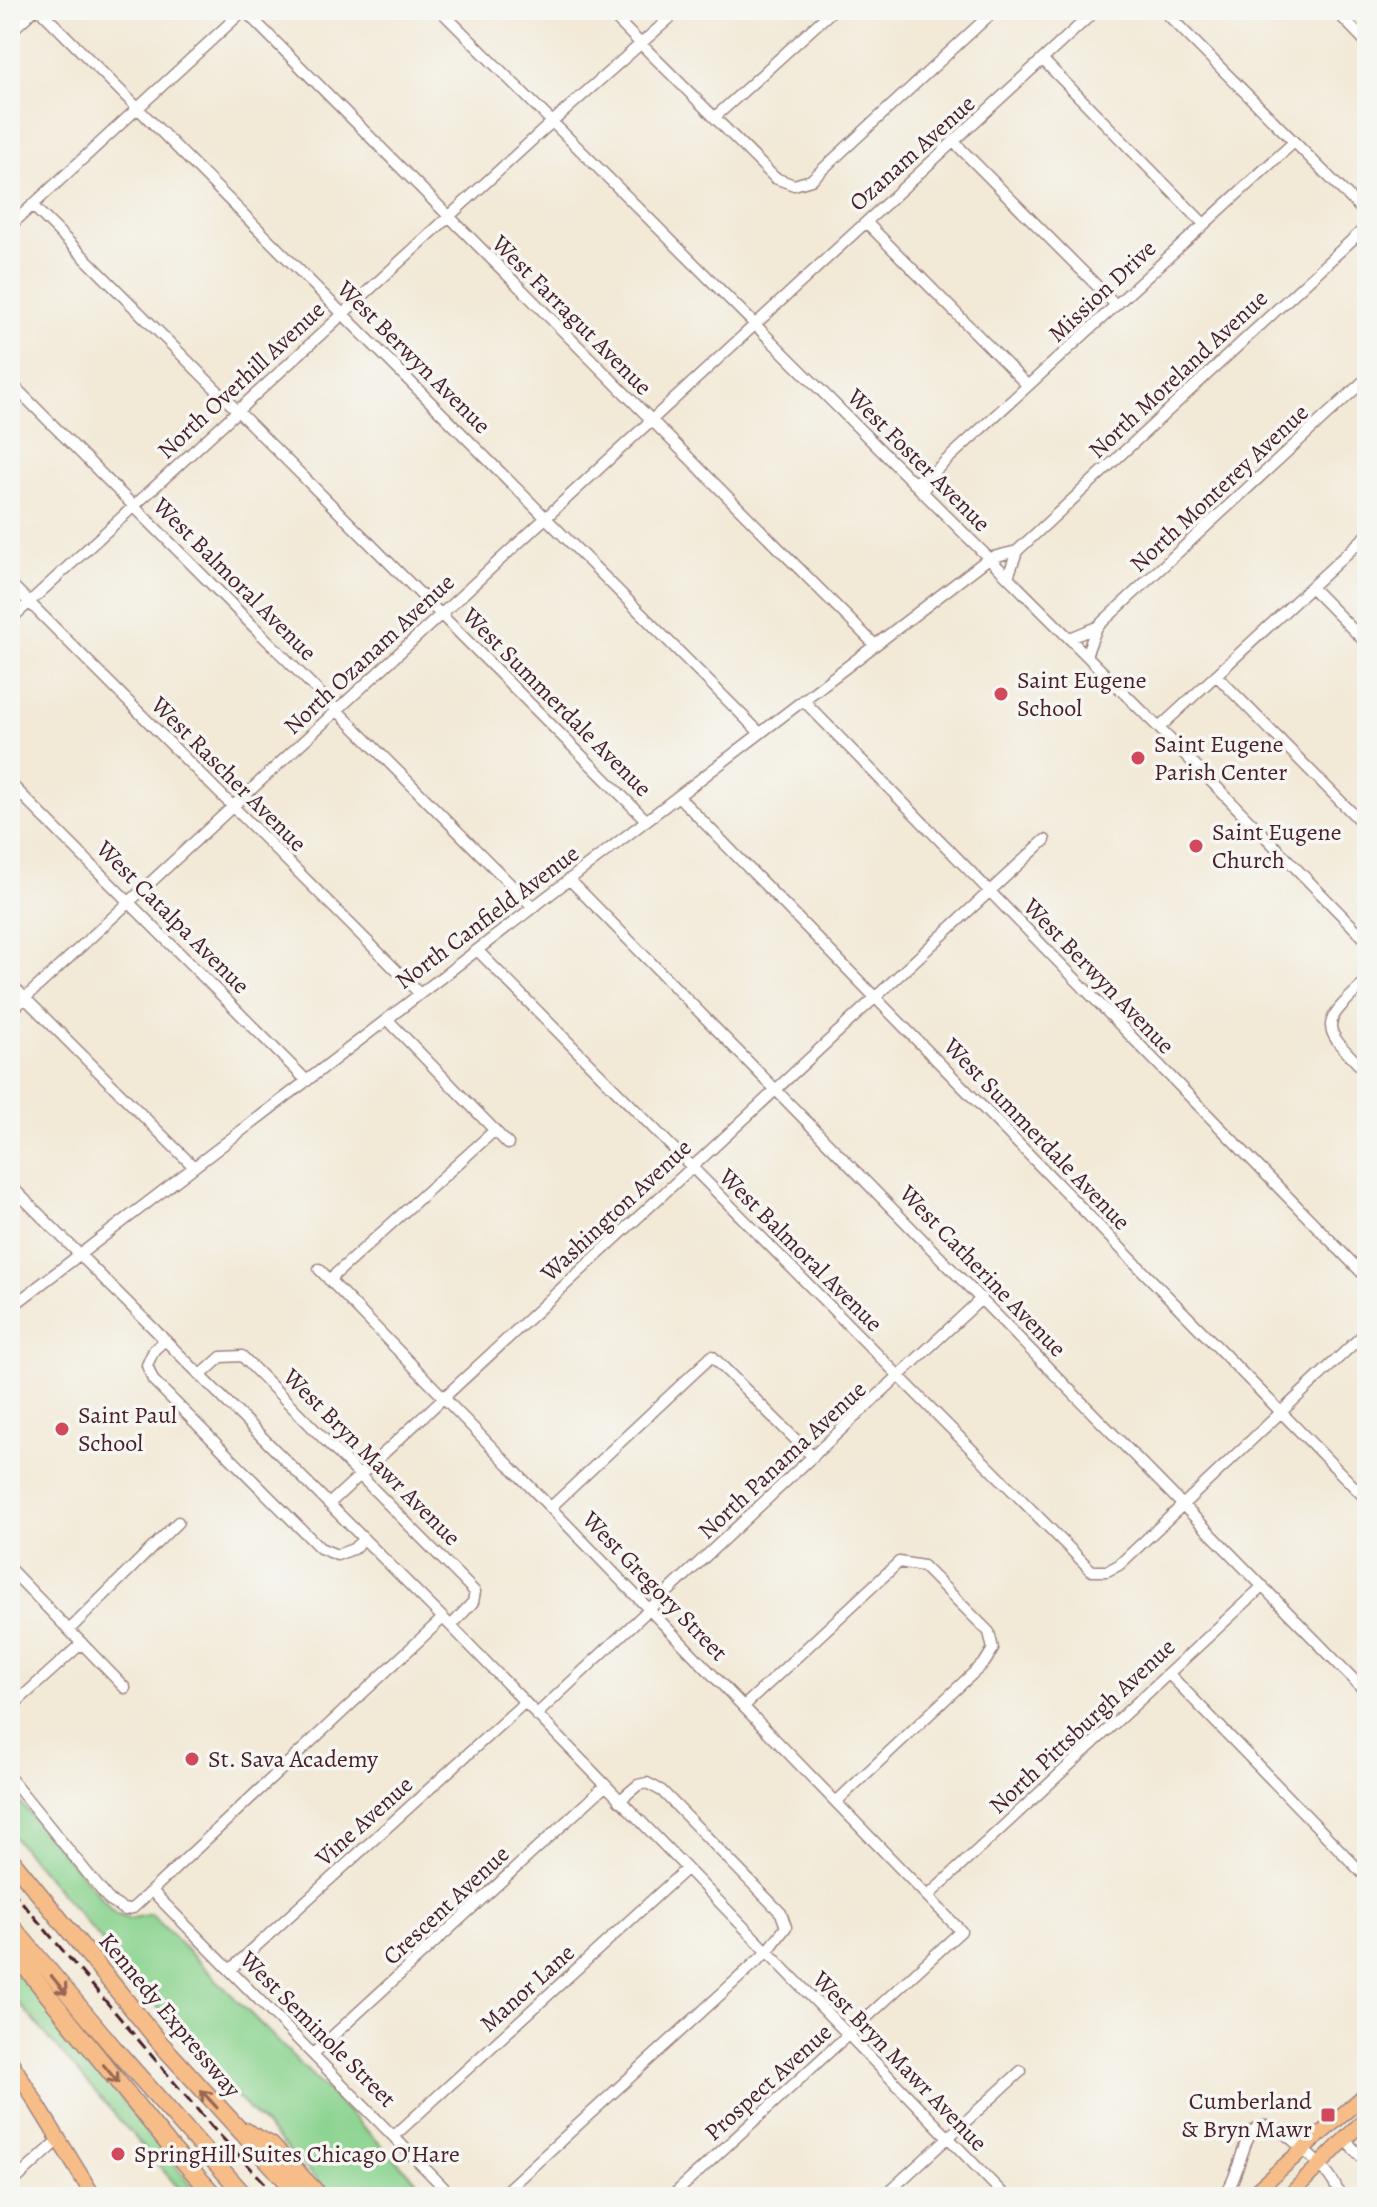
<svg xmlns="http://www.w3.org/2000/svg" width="1377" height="2207" font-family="Alegreya,serif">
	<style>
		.green { fill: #8ad38e; stroke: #6a795c; stroke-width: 2 }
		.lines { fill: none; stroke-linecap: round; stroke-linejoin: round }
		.minor-casing { stroke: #9e8480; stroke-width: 13 }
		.major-casing { stroke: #9e8480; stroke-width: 17 }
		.highway-casing { stroke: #9e8480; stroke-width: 19 }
		.minor { stroke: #fff; stroke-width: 10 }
		.major { stroke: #f7bd88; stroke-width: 14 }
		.highway { stroke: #f7bd88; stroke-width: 16 }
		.rail { stroke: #4a1f2b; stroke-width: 3; stroke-dasharray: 12 6; stroke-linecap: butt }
		.oneway { stroke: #986655 }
		.poi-dot { fill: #d1495b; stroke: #f6f6f2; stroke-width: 3 }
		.labels { text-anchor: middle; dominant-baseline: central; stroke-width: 7; stroke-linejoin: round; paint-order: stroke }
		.street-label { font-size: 24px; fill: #4a1f2b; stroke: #f6f6f2 }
		.poi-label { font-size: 24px; fill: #4a1f2b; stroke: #f6f6f2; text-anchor: start }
	</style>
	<rect width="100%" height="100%" fill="#f6f6f2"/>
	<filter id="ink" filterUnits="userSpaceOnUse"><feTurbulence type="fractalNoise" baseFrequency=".0125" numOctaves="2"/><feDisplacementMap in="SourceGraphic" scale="16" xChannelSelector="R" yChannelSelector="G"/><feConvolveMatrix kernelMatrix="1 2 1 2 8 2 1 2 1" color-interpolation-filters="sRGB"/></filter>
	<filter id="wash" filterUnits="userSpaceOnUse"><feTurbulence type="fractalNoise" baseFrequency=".006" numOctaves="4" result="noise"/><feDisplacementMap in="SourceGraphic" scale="32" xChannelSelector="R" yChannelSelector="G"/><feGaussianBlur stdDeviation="1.8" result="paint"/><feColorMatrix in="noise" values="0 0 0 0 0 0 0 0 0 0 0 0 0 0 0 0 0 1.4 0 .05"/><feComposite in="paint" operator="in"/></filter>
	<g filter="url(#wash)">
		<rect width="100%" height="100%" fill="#f2e9d6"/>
		<path class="green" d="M10 1791 115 1914 128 1919 151 1914 433 2197H334L209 2068 11 1834Z
			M10 1963 201 2197H186L10 1993Z"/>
	</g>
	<g filter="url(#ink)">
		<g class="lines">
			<g class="minor-casing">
				<path id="minor" d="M40 10 760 733
					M244 10 875 645
					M440 10 1159 728 1367 941
					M607 10 775 178 794 185 811 180 995 10
					M1163 10 1367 215
					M1335 10 1367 43
					M10 32 34 10
					M1043 60 1204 224
					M715 117 833 10
					M954 142 1116 305
					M32 205 646 820
					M866 222 1028 386
					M10 226 244 10
					M10 382 533 907
					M913 483 937 469 1294 142
					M922 492 937 469
					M1008 577 1017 551 1367 226
					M10 583 420 994
					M1311 587 1367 644
					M10 620 542 131 679 10
					M1070 638 1097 627 1367 378
					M1086 655 1097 627
					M1216 675 1367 828
					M803 700 1367 1278
					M1159 728 1367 535
					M10 783 307 1081
					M678 796 1367 1500
					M569 879 1367 1693
					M477 950 1092 1571H1107L1119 1565 1367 1331
					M1367 981C1317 1027 1321 1026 1367 1073
					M10 983 194 1167
					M10 1012 1096 10
					M387 1019 508 1144
					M10 1185 451 1626 1006 2197
					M319 1269 961 1931 671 2197
					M329 1280 495 1130
					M10 1308 989 558 1017 551
					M165 1340 154 1350 147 1365 153 1380 320 1548 337 1555 353 1549 364 1539
					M201 1375 221 1357 242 1356 475 1592 473 1602 451 1626
					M329 1504 1045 840
					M551 1507 712 1356 813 1457
					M10 1569 125 1688
					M69 1630 178 1522
					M1169 1674 1367 1878
					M744 1706 899 1562 923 1566 989 1632 993 1649 985 1662 837 1801
					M10 1708 82 1643
					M536 1715 982 1298
					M10 1778 110 1901 125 1910 133 1908 443 1618
					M152 1891 453 2197
					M929 1895 1263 1586
					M231 1969 524 1703
					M313 2054 605 1786
					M394 2136 686 1869
					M1344 2139 1367 2163
					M10 2185 59 2140
					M499 2197 767 1952 786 1927 781 1913 662 1791 647 1783 638 1785 619 1801
					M883 2197 1021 2071
					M1222 2197C1249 2171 1237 2090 1297 2144 1313 2158 1335 2177 1340 2197"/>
			</g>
			<g class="major-casing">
				<path id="major" d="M10 2060 94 2197
					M1249 2197 1367 2093
					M1288 2197 1367 2117"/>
			</g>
			<g class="highway-casing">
				<path id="highway" d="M10 1858 161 2044 301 2197
					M10 1924 113 2047 246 2197
					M10 1948 173 2150 216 2197
					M245 2131 271 2145 321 2197"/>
			</g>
			<use href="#minor" class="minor"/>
			<use href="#major" class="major"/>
			<use href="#highway" class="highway"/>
			<path class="rail" d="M10 1888 212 2127 278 2197"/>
		</g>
		<defs><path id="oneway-shaft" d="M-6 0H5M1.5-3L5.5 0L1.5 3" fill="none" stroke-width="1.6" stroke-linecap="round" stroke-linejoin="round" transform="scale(2)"/></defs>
		<g class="oneway">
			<use href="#oneway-shaft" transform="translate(59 1985) rotate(50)"/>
			<use href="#oneway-shaft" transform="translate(111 2074) rotate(51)"/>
			<use href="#oneway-shaft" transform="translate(209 2099) rotate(-132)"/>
		</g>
	</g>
	<g class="poi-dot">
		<circle cx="1001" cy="694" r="8"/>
		<circle cx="1138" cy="758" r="8"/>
		<circle cx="1196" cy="846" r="8"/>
		<circle cx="62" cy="1429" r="8"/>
		<circle cx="192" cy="1759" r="8"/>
		<rect x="1320" y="2107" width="16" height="16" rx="4"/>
		<circle cx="118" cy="2154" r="8"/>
	</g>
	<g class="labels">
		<g class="street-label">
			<text transform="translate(912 153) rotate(-42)">Ozanam Avenue</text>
			<text transform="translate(1102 291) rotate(-43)">Mission Drive</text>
			<text transform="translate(572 315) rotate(45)">West Farragut Avenue</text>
			<text transform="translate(414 357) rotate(45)">West Berwyn Avenue</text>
			<text transform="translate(1178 374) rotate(-43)">North Moreland Avenue</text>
			<text transform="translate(241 380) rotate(-43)">North Overhill Avenue</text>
			<text transform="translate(919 460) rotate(45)">West Foster Avenue</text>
			<text transform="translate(1219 488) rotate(-43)">North Monterey Avenue</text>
			<text transform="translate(235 579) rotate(45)">West Balmoral Avenue</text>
			<text transform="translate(369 654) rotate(-43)">North Ozanam Avenue</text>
			<text transform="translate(557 702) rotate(45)">West Summerdale Avenue</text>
			<text transform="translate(229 774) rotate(45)">West Rascher Avenue</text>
			<text transform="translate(173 917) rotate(45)">West Catalpa Avenue</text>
			<text transform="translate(487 917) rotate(-37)">North Canfield Avenue</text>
			<text transform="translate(1099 976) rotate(46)">West Berwyn Avenue</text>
			<text transform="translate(1037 1134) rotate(46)">West Summerdale Avenue</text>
			<text transform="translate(616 1210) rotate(-43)">Washington Avenue</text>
			<text transform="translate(801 1250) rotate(45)">West Balmoral Avenue</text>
			<text transform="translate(983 1271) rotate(46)">West Catherine Avenue</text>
			<text transform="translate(372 1457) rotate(45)">West Bryn Mawr Avenue</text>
			<text transform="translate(782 1460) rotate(-43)">North Panama Avenue</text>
			<text transform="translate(655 1586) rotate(46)">West Gregory Street</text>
			<text transform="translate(1082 1726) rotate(-43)">North Pittsburgh Avenue</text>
			<text transform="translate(364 1821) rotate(-42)">Vine Avenue</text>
			<text transform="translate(446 1905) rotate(-43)">Crescent Avenue</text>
			<text transform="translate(527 1988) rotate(-42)">Manor Lane</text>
			<text transform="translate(170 2015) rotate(50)">Kennedy Expressway</text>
			<text transform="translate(318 2029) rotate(45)">West Seminole Street</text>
			<text transform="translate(900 2061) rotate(46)">West Bryn Mawr Avenue</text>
			<text transform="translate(768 2082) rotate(-42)">Prospect Avenue</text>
		</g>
		<g class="poi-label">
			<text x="1017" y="680">Saint Eugene<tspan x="1017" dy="28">School</tspan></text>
			<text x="1154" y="744">Saint Eugene<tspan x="1154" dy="28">Parish Center</tspan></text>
			<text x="1212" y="832">Saint Eugene<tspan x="1212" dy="28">Church</tspan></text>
			<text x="78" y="1415">Saint Paul<tspan x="78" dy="28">School</tspan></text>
			<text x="208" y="1759">St. Sava Academy</text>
			<text x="1312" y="2101" text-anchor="end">Cumberland<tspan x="1312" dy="28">&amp; Bryn Mawr</tspan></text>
			<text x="134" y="2154">SpringHill Suites Chicago O'Hare</text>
		</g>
	</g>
	<rect width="1377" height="2207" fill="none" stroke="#f6f6f2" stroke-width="40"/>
</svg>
